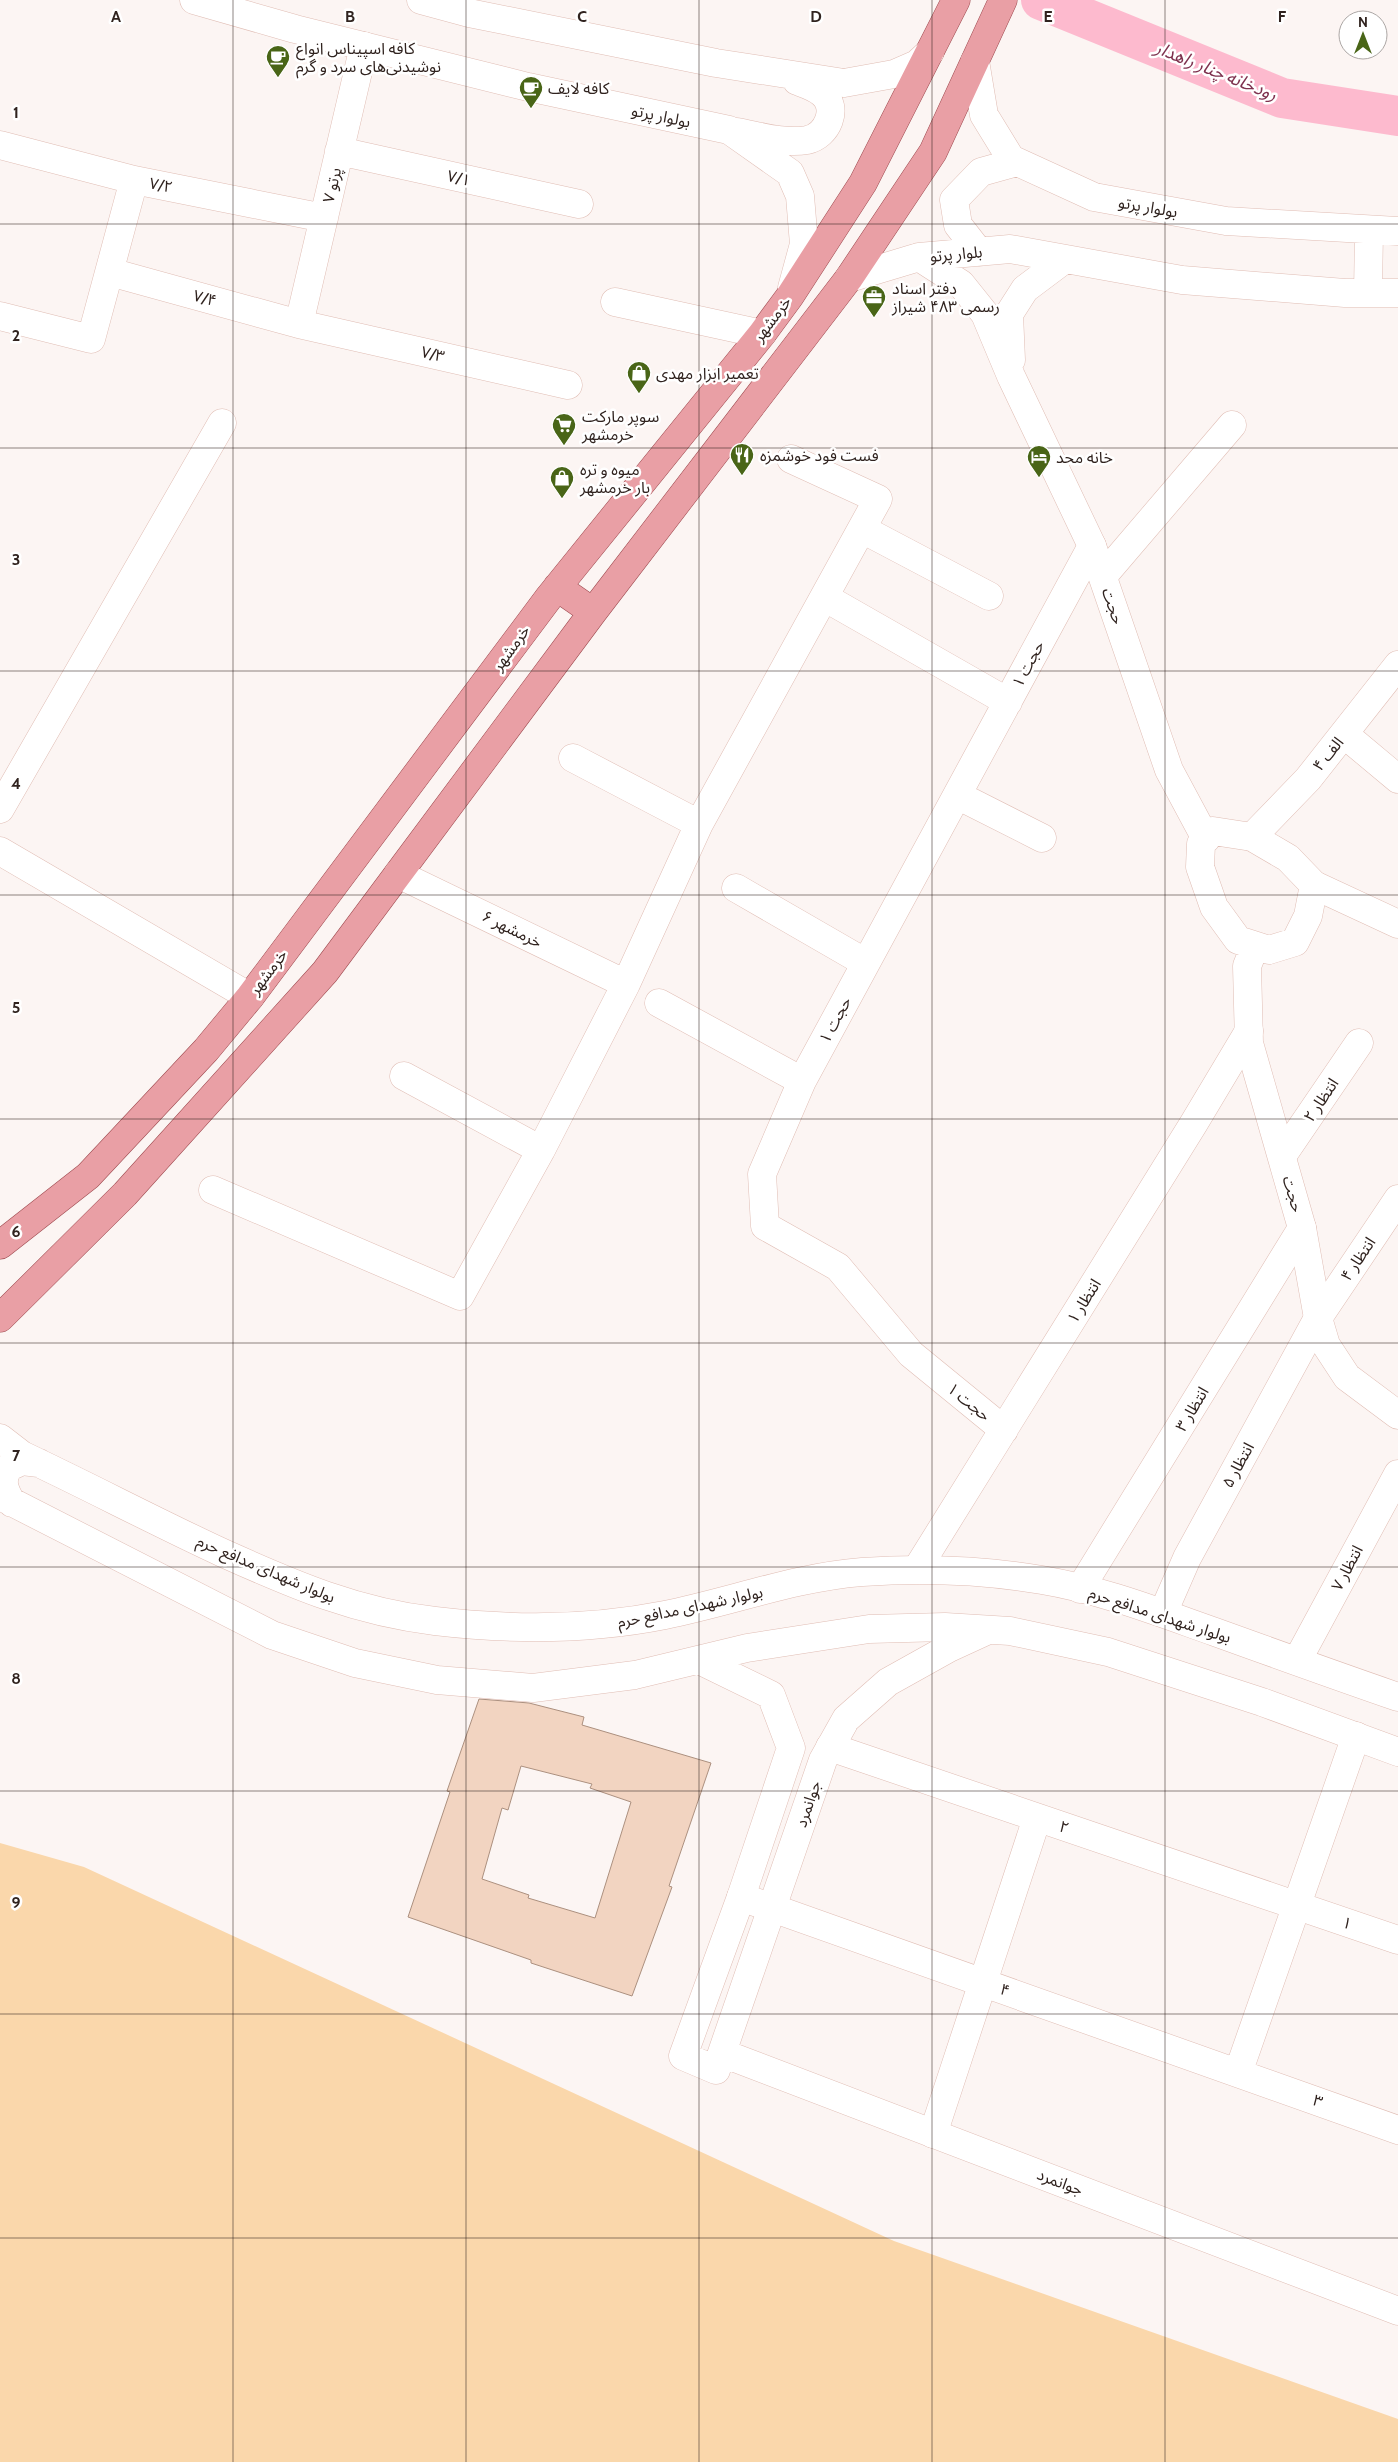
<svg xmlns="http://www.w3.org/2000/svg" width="1398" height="2462" font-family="Cabin,'Noto Sans Arabic',sans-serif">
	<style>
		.green { fill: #fad7ab }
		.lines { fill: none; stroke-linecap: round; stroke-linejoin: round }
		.river { stroke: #fdbace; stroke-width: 40 }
		.building { fill: #f2d4c1; stroke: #ac907f; fill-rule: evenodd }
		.street-casing { stroke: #e0bdb4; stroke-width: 29 }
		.secondary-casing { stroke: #e0bdb4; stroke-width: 29 }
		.primary-casing { stroke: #9e4a4f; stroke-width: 29 }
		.street { stroke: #fff; stroke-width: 28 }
		.secondary { stroke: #fff; stroke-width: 28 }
		.primary { stroke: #e99fa5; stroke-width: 28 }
		.grid { fill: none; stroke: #30231f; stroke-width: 1; stroke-opacity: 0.55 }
		.labels { text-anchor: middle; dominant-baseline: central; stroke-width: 5; stroke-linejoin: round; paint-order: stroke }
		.poi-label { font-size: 16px; fill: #30231f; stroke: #fff; text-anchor: start }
		.street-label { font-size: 16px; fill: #30231f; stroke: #fff }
		.water-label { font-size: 18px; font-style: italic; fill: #7e314e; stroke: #fff }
		.grid-label { font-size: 16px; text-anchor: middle; font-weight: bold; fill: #30231f; stroke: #fff; stroke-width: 5; stroke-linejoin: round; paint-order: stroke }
	</style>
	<rect width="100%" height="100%" fill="#fcf5f3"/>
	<path class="green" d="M0 1843 84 1867 894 2241 1398 2419V2462H0Z"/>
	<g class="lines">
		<path class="river" d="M1041 0 1282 98 1398 116"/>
	</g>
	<path class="building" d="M479 1699 529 1703 584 1717 582 1725 711 1763 669 1886 672 1887 632 1996 531 1963V1960L408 1917 450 1792 447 1791ZM521 1766 592 1784 590 1788 631 1802 595 1918 528 1898 529 1895 482 1879 502 1808 508 1810Z"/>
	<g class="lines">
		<g class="street-casing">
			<path id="street" d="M0 145 134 180 324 218
				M339 151 579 204
				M110 272 299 324 568 385
				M615 302 762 334
				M0 316 91 339 134 180
				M299 324 364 46
				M862 529 989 596
				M1103 576 1232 425
				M824 597 1008 702
				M1344 734 1398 779
				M573 758 699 824
				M957 795 1042 838
				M0 809 222 423
				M1252 837 1308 779 1398 665
				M0 851 250 997
				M398 874 626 984
				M1314 885 1398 924
				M736 888 866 963
				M659 1003 802 1081
				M404 1076 541 1150
				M1282 1156 1359 1043
				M213 1190 460 1296 541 1150 626 984 699 824 878 499 791 459
				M1004 1430 911 1354 838 1267 765 1226 762 1174 802 1081 1092 546
				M917 1569 1194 1123 1249 1031
				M1080 1589 1302 1228
				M1163 1613 1187 1558 1318 1318 1398 1199
				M1297 1661 1398 1474
				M830 1747 1398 1940
				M741 1897 1398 2130
				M1238 2073 1356 1736
				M933 2134 1037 1818"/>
		</g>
		<g class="secondary-casing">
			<path id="secondary" d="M194 0 295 29 528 87 729 130 790 173 800 196 804 244 792 288
				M421 0 469 13 716 63 844 83 894 74 917 64 930 52
				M975 61 984 115 1011 159 1094 197 1226 221 1398 231
				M737 132C759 136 784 144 807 140 827 136 840 108 822 93 815 87 805 84 797 81
				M979 252 958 225 954 200 981 172 1017 162
				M919 257 961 284 985 314 1011 376 1092 546 1169 770 1206 839
				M849 278 919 257 1010 249 1182 280 1345 293H1398
				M1368 293 1369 231
				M1011 360 1009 314 1025 289 1065 259
				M1213 831 1252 837 1288 858 1314 885 1308 916 1295 942 1269 950 1238 940 1214 907 1200 867 1201 844Z
				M1255 946 1247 966 1249 1043 1302 1228 1318 1318 1326 1345 1347 1377 1398 1415
				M0 1438 22 1455C90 1487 156 1522 223 1553 294 1585 357 1612 435 1621 511 1630 590 1630 665 1615 730 1602 796 1577 862 1572 922 1568 983 1570 1042 1580 1102 1590 1158 1612 1215 1632 1276 1654 1337 1676 1398 1697
				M0 1496 272 1635 355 1663 437 1680 533 1688 635 1675 747 1648 869 1629 945 1627 1010 1631 1108 1652 1262 1702 1398 1752
				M12 1503C4 1490 0 1480 9 1467L22 1461 39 1463
				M699 1660 771 1695 791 1748 741 1897 683 2056 716 2070 823 1760 846 1719 888 1682 949 1648 986 1631
				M722 2053 1398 2311"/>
		</g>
		<g class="primary-casing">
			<path id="primary" d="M557 587 593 612
				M0 1245 88 1176 206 1050 250 997 550 596 762 334 790 296 863 183 956 0
				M0 1318 125 1194 325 972 593 612 849 278 933 152 1003 0"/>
		</g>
		<use href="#street" class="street"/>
		<use href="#secondary" class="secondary"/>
		<use href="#primary" class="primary"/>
	</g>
	<path class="grid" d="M233 0V2462M466 0V2462M699 0V2462M932 0V2462M1165 0V2462M0 224H1398M0 448H1398M0 671H1398M0 895H1398M0 1119H1398M0 1343H1398M0 1567H1398M0 1791H1398M0 2014H1398M0 2238H1398"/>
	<defs>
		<g id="cafe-pin" transform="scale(1.25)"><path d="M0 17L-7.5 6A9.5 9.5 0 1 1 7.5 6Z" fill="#496517" stroke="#fff"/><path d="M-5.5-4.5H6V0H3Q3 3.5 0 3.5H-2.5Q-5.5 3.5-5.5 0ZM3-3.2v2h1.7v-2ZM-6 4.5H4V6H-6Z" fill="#fff"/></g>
		<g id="office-pin" transform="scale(1.25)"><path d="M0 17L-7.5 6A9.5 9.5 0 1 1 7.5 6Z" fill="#496517" stroke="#fff"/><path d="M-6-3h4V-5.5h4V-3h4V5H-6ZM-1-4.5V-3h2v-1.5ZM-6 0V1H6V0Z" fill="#fff"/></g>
		<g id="shop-pin" transform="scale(1.25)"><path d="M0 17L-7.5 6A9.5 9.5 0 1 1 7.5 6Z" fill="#496517" stroke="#fff"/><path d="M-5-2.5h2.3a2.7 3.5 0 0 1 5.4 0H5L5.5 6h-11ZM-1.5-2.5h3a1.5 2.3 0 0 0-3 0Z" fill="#fff"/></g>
		<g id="supermarket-pin" transform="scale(1.25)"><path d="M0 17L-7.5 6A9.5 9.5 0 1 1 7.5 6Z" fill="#496517" stroke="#fff"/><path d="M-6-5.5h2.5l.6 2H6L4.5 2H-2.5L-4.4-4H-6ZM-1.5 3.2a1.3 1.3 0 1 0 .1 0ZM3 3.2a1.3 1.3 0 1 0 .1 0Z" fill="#fff"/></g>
		<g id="restaurant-pin" transform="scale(1.25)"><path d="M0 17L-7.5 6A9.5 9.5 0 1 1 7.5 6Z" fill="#496517" stroke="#fff"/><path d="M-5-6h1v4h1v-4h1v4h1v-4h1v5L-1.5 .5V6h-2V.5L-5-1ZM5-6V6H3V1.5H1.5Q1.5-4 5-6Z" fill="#fff"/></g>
		<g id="hotel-pin" transform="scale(1.25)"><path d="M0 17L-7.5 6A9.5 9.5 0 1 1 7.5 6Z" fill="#496517" stroke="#fff"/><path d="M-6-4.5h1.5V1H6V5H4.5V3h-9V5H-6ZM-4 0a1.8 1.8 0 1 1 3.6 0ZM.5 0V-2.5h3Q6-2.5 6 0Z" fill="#fff"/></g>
	</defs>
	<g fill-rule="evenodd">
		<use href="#cafe-pin" x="278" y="57"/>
		<use href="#cafe-pin" x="531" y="88"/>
		<use href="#office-pin" x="874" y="297"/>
		<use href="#shop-pin" x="639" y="373"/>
		<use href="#supermarket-pin" x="564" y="425"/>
		<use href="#restaurant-pin" x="742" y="455"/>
		<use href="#hotel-pin" x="1039" y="457"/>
		<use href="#shop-pin" x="562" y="478"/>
	</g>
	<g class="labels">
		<g class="poi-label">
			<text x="296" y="48">كافه اسپیناس انواع<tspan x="296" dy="18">نوشیدنی‌های سرد و گرم</tspan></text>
			<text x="548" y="88">کافه لایف</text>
			<text x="892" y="288">دفتر اسناد<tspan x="892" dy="18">رسمی ۴۸۳ شیراز</tspan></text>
			<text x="656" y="373">تعمیر ابزار مهدی</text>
			<text x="582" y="416">سوپر مارکت<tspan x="582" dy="18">خرمشهر</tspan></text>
			<text x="760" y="455">فست فود خوشمزه</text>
			<text x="1056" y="457">خانه محد</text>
			<text x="580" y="469">میوه و تره<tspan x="580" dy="18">بار خرمشهر</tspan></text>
		</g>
		<g class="street-label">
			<text transform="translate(661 116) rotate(12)">بولوار پرتو</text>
			<text transform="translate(459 178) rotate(13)">۷/۱</text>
			<text transform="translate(161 185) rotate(11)">۷/۲</text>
			<text transform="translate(332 185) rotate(-77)">پرتو ۷</text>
			<text transform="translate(1148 207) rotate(10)">بولوار پرتو</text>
			<text transform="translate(956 254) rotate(-5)">بلوار پرتو</text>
			<text transform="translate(205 298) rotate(15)">۷/۴</text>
			<text transform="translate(772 319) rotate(-53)">خرمشهر</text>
			<text transform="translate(433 354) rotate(13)">۷/۳</text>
			<text transform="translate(1113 606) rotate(71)">حجت</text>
			<text transform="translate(511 648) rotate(-54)">خرمشهر</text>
			<text transform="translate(1028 664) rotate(-62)">حجت ۱</text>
			<text transform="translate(1328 754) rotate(-51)">۴ الف</text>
			<text transform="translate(512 929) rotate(26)">خرمشهر ۶</text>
			<text transform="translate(268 972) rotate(-53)">خرمشهر</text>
			<text transform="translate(835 1020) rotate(-62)">حجت ۱</text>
			<text transform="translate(1321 1100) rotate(-56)">انتظار ۲</text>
			<text transform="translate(1293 1194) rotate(74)">حجت</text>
			<text transform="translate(1358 1259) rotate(-56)">انتظار ۴</text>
			<text transform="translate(1084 1301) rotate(-58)">انتظار ۱</text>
			<text transform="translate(969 1402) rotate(39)">حجت ۱</text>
			<text transform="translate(1192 1409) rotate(-59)">انتظار ۳</text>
			<text transform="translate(1238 1465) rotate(-61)">انتظار ۵</text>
			<text transform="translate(1347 1568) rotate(-62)">انتظار ۷</text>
			<text transform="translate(266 1569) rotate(23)">بولوار شهدای مدافع حرم</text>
			<text transform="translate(690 1607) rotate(-12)">بولوار شهدای مدافع حرم</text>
			<text transform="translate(1160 1615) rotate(18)">بولوار شهدای مدافع حرم</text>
			<text transform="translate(808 1804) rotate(-71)">جوانمرد</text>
			<text transform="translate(1064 1827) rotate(19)">۲</text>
			<text transform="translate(1347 1923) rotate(19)">۱</text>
			<text transform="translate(1005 1990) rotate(20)">۴</text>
			<text transform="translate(1318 2101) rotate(20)">۳</text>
			<text transform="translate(1060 2182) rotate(21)">جوانمرد</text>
		</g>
		<g class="water-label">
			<text transform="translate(1216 71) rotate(22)">رودخانه چنار راهدار</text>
		</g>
	</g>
	<g class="grid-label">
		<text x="116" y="22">A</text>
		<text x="350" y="22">B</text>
		<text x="582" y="22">C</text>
		<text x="816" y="22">D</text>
		<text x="1048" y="22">E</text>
		<text x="1282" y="22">F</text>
		<text x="16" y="118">1</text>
		<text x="16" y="341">2</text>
		<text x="16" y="565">3</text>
		<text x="16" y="789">4</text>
		<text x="16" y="1013">5</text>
		<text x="16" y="1237">6</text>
		<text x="16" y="1461">7</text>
		<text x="16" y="1684">8</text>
		<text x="16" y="1908">9</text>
	</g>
	<g transform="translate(1363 35)"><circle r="24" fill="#ffffff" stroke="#aca7a5"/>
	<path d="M0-4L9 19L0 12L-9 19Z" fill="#496517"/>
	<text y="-8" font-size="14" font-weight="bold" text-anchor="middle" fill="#30231f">N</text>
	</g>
</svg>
